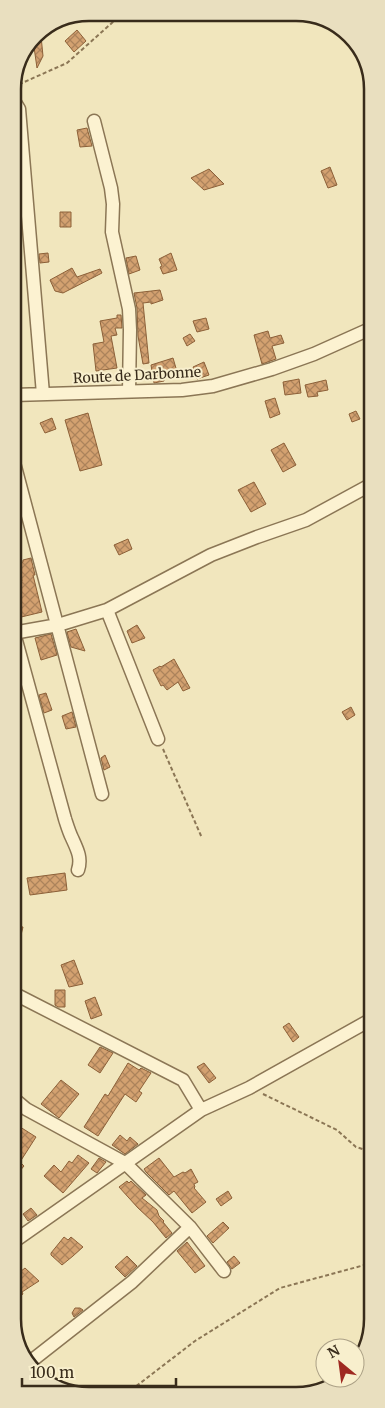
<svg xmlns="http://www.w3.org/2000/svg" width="385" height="1408" font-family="Merriweather,serif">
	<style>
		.building { fill: url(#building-cross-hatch); stroke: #8c6038 }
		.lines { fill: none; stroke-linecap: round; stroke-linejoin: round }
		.minor-casing { stroke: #8b7655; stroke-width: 15 }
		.path { stroke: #8b7655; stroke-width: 2; stroke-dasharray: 4 2.5; stroke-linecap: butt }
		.minor { stroke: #fcf2d1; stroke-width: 12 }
		.labels { text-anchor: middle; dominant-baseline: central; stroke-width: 4; stroke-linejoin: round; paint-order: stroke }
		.street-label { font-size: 14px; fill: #392c1b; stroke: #f8efcd }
		.rim { fill: none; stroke: #392c1b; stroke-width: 2.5 }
	</style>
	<defs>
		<pattern id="building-cross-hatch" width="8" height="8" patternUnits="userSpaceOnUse" patternTransform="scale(1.25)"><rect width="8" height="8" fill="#d3a170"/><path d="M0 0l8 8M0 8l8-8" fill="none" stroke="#ac835b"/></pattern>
	</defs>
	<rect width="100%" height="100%" fill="#f1e6bd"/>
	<path class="building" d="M77 30 86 41 74 52 65 41Z
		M41 36 43 56 37 68 33 40 34 37Z
		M87 128 92 146 80 147 77 130Z
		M330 167 337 185 328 188 321 171Z
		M209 169 224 184 204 190 191 178Z
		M60 212H71V227H60Z
		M48 253 49 262 40 263 39 254Z
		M171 253 177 270 163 274 160 267 162 266 159 259Z
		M136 256 140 270 129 274 126 258Z
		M72 268 77 277 100 269 102 273 63 293 55 291 50 280Z
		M160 290 163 300 151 304V302L143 303 149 363 143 364 138 336 137 308 134 293Z
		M117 315H121L122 328H115L117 335 111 336 117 368 96 371 93 344 104 342 100 321 117 318Z
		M206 318 209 329 197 332 193 321Z
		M268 331 270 338 281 335 284 343 272 346 276 359 262 364 254 335Z
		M190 334 195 341 187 346 183 338Z
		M173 358 178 375 164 379V381L154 383 151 365Z
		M204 362 209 375 197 379 193 367Z
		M299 379 301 393 285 395 283 382Z
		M326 380 328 390 317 392 318 396 308 397 305 385Z
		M275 398 280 414 270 418 265 401Z
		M356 411 360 419 352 422 349 414Z
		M88 413 102 465 80 471 65 420Z
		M52 418 56 429 45 433 40 423Z
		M284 443 296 465 283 472 271 450Z
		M254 482 266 504 251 512 238 490Z
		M128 539 132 549 119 555 114 545Z
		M31 558 35 575H33L42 612 13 619V583L22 581 19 563 23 562V560Z
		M137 625 145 638 132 643 127 631Z
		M76 629 85 651 71 647 67 632Z
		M51 634 57 655 41 660 35 638Z
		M174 659 190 688 183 691 178 682 167 690 163 685 161 686 153 670 160 666 161 667Z
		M46 693 52 710 44 713 39 695Z
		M351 707 355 715 347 720 342 712Z
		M72 712 76 727 66 729 62 716Z
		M105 755 110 767 104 770 101 758Z
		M65 873 67 890 30 895 27 878Z
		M15 926 23 927 21 935 13 934Z
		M74 960 83 984 69 987 61 965Z
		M55 990H65V1007H58L55 1005Z
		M95 997 102 1015 91 1019 85 1001Z
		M289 1023 299 1037 293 1042 283 1027Z
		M100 1047 113 1053 100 1073 88 1065Z
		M128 1063 139 1070 141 1068 151 1073 139 1091 142 1093 136 1102 125 1094 98 1136 84 1127 105 1094 108 1096Z
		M204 1063 216 1078 209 1083 197 1067Z
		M61 1080 79 1094 59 1118 41 1104Z
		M13 1124 16 1126 17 1125 36 1137 20 1162 24 1166 13 1179Z
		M120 1135 127 1141 130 1137 138 1144 125 1154 112 1145Z
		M78 1155 89 1163 63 1193 44 1176 54 1165 61 1172 69 1161 72 1163Z
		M99 1158 106 1162 97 1173 91 1169Z
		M159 1158 174 1177 183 1172 185 1173 191 1169 198 1182 194 1184 195 1187 194 1188 206 1202 192 1213 174 1191 169 1195 146 1172 144 1169Z
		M127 1181 129 1183 131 1181 146 1195 142 1198 157 1210 159 1216 164 1221 163 1222 172 1233 166 1238 153 1222 138 1208 119 1187Z
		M228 1191 232 1198 221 1206 216 1199Z
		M31 1208 37 1215 28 1221 23 1214Z
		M223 1222 229 1228 213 1243 207 1236Z
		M64 1237 68 1240 71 1237 83 1247 73 1256 62 1265 51 1255V1253Z
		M187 1242 205 1266 195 1273 177 1251Z
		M127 1256 137 1266 125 1277 115 1267Z
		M234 1256 240 1263 232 1269 227 1262Z
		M25 1268 39 1281 22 1292 23 1294 13 1301V1281L17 1278 16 1275Z
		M75 1308H80L83 1310 74 1317 72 1313Z"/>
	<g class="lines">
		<g class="minor-casing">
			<path id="minor" d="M13 99 19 109 43 394
				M94 121 111 188 113 204 112 232 129 309 130 330 129 391
				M13 395 182 390 213 386 272 369 314 354 372 328
				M13 459 102 794
				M107 610 158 739
				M13 633 58 625 107 610 211 555 257 537 306 520 372 484
				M14 633 65 819C67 825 69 832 72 838 77 849 82 858 78 870
				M13 993 183 1080 201 1110
				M13 1098 26 1109 125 1163 190 1227 224 1271
				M13 1242 201 1110 249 1088 372 1019
				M30 1362 132 1282 190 1227"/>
		</g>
		<path class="path" d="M13 87 67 63 123 13
			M163 749 202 838
			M263 1094 337 1130 356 1147 372 1152
			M126 1394 195 1341 280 1288 372 1263"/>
		<use href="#minor" class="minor"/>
	</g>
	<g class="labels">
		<g class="street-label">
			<text transform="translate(137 375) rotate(-3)">Route de Darbonne</text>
		</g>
	</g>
	<path d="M0 0H385V1408H0ZM89 21H296A68 68 0 0 1 364 89V1319A68 68 0 0 1 296 1387H89A68 68 0 0 1 21 1319V89A68 68 0 0 1 89 21Z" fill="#e9dfbf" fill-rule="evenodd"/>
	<path class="rim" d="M89 21H296A68 68 0 0 1 364 89V1319A68 68 0 0 1 296 1387H89A68 68 0 0 1 21 1319V89A68 68 0 0 1 89 21Z"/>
	<g transform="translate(340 1363) rotate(331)"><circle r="24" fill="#f8efcd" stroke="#aca186"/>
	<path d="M0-4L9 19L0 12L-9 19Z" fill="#9f2920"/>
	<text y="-8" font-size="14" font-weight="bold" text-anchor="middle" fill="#392c1b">N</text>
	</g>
	<path d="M22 1378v8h154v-8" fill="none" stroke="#392c1b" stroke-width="2.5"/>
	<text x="30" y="1378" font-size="15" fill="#392c1b" stroke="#f8efcd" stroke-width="4" paint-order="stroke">100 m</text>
</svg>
